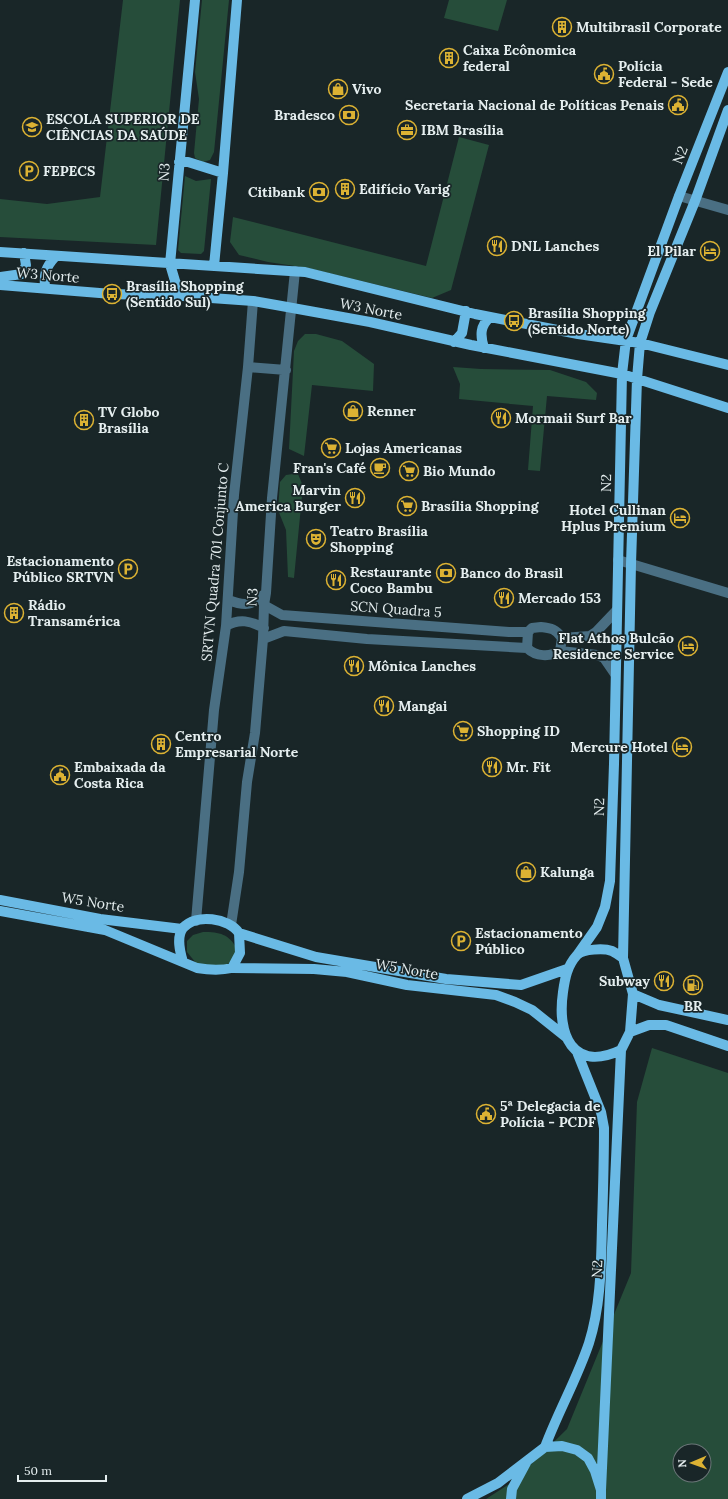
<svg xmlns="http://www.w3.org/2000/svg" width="728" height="1499" font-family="Lora,serif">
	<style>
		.green { fill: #264d3a; fill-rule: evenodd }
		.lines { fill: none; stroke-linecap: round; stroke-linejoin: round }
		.minor { stroke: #4a6f83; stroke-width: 10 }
		.major { stroke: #6abae5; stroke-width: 10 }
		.labels { text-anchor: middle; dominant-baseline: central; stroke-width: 3.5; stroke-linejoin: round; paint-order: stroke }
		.poi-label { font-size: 14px; font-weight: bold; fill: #e5eeef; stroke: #192628; text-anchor: start }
		.street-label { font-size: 14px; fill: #e5eeef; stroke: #192628 }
	</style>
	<rect width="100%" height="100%" fill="#192628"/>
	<path class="green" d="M123 0H180L156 245 0 237V199L47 204 100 197Z
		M202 0H229L214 152 210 160 203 162 195 158 194 153 199 99 195 72Z
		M449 0H507L498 31 444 18Z
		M459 137 489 145 451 290 432 298 308 268 268 262 239 255 230 242 233 217 426 266Z
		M185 176 196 181 211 179 204 251 201 254 181 253 178 250Z
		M305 334H316L342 341 374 364 373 391 312 385 304 456 289 449 294 351 298 341Z
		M453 367 481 369 550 370 586 382 597 393 596 400 547 396 540 471 528 470 533 406 459 399 460 384Z
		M293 474H298L303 486 294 578 288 577 286 530 278 510 280 482 286 475Z
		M203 932C220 932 229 934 237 949L234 960 224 966 210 968 196 963 187 952V941L193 935Z
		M652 1048 728 1073V1499H486L514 1481 567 1429 631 1273 637 1102ZM680 1451H704V1475H680Z"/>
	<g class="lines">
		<path class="minor" d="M679 196 728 210
			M248 367 286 370
			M618 560 728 593
			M228 600C247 607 251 605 266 593
			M264 605 282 615 509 632H528
			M226 626C240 618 250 621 264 628
			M541 627C551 628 556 629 562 638L560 651C550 657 536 657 527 648L528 632 532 628Z
			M562 638 590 636 596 632 617 610
			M263 639 284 631 367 639 527 648
			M560 651 597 655 604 658 615 674
			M196 921 214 710 226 626 234 495 248 367 253 301
			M231 925 239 872 247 782 255 733 263 639 264 605 266 593 272 498 295 271"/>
		<path class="major" d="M179 162H188L223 173
			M0 252 305 272 475 314 578 334 640 343 728 365
			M214 266 223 173 237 0
			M0 277 22 274 26 265 24 253
			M0 285 112 294 183 296 253 301 276 305 370 322 471 345 622 374 728 408
			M45 288C44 274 45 268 55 257
			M183 296 175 281 170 264 195 0
			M454 342 462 333 466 311
			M484 348C480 335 480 326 490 317
			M0 900 100 919 182 929
			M0 911 105 930 197 968C209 970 219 971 232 968L314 969 347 972 407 985 496 995 515 1002 532 1010 566 1037
			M239 933 316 957 446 979 521 985 567 969
			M578 954 597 927 605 907 610 881 614 764 622 374 626 340 679 196 728 72
			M623 958 631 564 637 379 640 343 650 312 695 201 728 110
			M183 962C180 952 176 937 183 928 196 913 229 918 239 933L240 953 232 968
			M633 994 659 1005 728 1020
			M630 1032 649 1025H666L728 1046
			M545 1447C558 1412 577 1379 589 1343 601 1305 601 1265 602 1225 603 1193 604 1160 604 1128L601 1112 577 1052
			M601 1490 621 1050 630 1032 633 994 623 958C619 955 616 953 612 951 604 948 583 949 577 955 567 966 565 978 563 992 557 1034 572 1073 621 1050
			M467 1499 498 1483 545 1447 562 1446 577 1450 588 1458 595 1471 601 1490V1499
			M511 1499 512 1489 526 1463"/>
	</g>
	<defs>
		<g id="building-ring" transform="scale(1)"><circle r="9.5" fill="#192628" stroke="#dcb233" stroke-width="1.5"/><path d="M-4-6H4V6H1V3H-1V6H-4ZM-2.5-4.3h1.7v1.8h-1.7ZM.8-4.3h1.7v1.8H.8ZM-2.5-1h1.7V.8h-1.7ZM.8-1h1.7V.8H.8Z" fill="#dcb233"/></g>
		<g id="civic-ring" transform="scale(1)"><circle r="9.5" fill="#192628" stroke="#dcb233" stroke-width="1.5"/><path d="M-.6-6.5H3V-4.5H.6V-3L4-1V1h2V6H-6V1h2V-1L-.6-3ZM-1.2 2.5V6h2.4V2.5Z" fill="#dcb233"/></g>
		<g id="shop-ring" transform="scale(1)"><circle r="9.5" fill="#192628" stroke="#dcb233" stroke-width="1.5"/><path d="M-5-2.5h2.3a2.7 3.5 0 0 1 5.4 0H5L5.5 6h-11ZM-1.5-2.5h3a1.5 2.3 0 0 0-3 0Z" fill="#dcb233"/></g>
		<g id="bank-ring" transform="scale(1)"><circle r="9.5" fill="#192628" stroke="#dcb233" stroke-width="1.5"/><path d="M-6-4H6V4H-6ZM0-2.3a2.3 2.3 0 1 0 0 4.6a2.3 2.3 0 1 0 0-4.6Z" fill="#dcb233"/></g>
		<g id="university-ring" transform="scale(1)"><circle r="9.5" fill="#192628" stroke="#dcb233" stroke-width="1.5"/><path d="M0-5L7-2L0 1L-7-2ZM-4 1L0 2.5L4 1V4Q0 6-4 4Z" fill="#dcb233"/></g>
		<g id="office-ring" transform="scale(1)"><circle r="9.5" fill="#192628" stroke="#dcb233" stroke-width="1.5"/><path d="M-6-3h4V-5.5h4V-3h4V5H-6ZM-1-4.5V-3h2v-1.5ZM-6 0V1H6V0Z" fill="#dcb233"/></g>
		<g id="parking-ring" transform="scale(1)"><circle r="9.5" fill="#192628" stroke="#dcb233" stroke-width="1.5"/><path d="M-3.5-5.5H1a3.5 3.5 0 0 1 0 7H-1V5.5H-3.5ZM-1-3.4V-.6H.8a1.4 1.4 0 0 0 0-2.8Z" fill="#dcb233"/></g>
		<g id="restaurant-ring" transform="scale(1)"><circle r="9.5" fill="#192628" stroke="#dcb233" stroke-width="1.5"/><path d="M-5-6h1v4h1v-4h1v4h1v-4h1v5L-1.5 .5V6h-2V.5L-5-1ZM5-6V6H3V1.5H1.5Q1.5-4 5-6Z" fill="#dcb233"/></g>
		<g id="hotel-ring" transform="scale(1)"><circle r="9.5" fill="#192628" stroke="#dcb233" stroke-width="1.5"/><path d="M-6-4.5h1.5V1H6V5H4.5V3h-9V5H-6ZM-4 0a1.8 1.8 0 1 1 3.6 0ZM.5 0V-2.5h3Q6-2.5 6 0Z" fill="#dcb233"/></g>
		<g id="bus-ring" transform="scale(1)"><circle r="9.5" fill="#192628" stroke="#dcb233" stroke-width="1.5"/><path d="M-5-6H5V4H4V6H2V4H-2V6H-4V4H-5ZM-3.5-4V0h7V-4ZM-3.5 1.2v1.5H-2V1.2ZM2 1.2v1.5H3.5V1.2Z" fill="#dcb233"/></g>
		<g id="supermarket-ring" transform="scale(1)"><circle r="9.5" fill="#192628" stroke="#dcb233" stroke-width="1.5"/><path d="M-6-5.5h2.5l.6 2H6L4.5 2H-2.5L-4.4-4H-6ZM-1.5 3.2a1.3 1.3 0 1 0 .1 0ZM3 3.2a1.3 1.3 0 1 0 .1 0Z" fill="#dcb233"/></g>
		<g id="cafe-ring" transform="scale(1)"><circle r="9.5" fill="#192628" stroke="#dcb233" stroke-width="1.5"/><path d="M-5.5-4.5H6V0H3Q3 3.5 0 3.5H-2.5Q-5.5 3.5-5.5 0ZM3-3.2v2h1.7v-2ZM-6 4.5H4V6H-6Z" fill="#dcb233"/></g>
		<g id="theatre-ring" transform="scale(1)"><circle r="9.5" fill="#192628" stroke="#dcb233" stroke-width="1.5"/><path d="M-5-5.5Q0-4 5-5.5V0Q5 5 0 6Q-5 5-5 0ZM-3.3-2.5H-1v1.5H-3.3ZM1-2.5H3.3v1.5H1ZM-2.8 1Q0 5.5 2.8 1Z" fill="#dcb233"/></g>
		<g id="fuel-ring" transform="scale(1)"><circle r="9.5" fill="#192628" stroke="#dcb233" stroke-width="1.5"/><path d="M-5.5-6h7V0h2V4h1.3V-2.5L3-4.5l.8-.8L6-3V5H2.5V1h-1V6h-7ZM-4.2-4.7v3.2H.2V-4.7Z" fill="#dcb233"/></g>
	</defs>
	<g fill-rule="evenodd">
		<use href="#building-ring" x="562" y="27"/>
		<use href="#building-ring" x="449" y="58"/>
		<use href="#civic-ring" x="604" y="74"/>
		<use href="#shop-ring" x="338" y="89"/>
		<use href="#civic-ring" x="678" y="105"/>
		<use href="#bank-ring" x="349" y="115"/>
		<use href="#university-ring" x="32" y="127"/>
		<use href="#office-ring" x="407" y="130"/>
		<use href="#parking-ring" x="29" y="171"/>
		<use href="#building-ring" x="345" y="189"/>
		<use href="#bank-ring" x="319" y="192"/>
		<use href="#restaurant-ring" x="497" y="246"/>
		<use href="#hotel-ring" x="710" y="251"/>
		<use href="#bus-ring" x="112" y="294"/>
		<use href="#bus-ring" x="514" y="321"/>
		<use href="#shop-ring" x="353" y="411"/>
		<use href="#restaurant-ring" x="501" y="418"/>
		<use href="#building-ring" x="84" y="420"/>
		<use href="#supermarket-ring" x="331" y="448"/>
		<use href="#cafe-ring" x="380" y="468"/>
		<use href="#supermarket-ring" x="409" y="471"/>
		<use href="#restaurant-ring" x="355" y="498"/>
		<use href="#supermarket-ring" x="407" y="506"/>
		<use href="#hotel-ring" x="680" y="518"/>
		<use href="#theatre-ring" x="316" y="539"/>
		<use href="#parking-ring" x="128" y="569"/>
		<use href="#bank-ring" x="446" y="573"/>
		<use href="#restaurant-ring" x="336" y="580"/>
		<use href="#restaurant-ring" x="504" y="598"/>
		<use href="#building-ring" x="14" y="613"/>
		<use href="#hotel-ring" x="688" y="646"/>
		<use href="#restaurant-ring" x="354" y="666"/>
		<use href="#restaurant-ring" x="384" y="706"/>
		<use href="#supermarket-ring" x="463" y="731"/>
		<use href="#building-ring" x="161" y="744"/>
		<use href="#hotel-ring" x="682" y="747"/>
		<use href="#restaurant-ring" x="492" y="767"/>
		<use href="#civic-ring" x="60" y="775"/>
		<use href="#shop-ring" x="526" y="872"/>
		<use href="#parking-ring" x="461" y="941"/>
		<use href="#restaurant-ring" x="664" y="981"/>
		<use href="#fuel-ring" x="693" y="985"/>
		<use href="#civic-ring" x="486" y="1114"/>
	</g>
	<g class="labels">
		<g class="poi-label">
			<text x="576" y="27">Multibrasil Corporate</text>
			<text x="463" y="50">Caixa Ecônomica<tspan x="463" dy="16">federal</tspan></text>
			<text x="618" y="66">Polícia<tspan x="618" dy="16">Federal - Sede</tspan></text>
			<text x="352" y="89">Vivo</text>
			<text x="664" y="105" text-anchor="end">Secretaria Nacional de Políticas Penais</text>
			<text x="335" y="115" text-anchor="end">Bradesco</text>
			<text x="46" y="119">ESCOLA SUPERIOR DE<tspan x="46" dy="16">CIÊNCIAS DA SAÚDE</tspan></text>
			<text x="421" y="130">IBM Brasília</text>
			<text x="43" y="171">FEPECS</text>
			<text x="359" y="189">Edifício Varig</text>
			<text x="305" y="192" text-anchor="end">Citibank</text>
			<text x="511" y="246">DNL Lanches</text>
			<text x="696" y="251" text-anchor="end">El Pilar</text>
			<text x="126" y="286">Brasília Shopping<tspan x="126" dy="16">(Sentido Sul)</tspan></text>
			<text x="528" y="313">Brasília Shopping<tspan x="528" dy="16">(Sentido Norte)</tspan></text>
			<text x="367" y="411">Renner</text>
			<text x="98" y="412">TV Globo<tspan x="98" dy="16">Brasília</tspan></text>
			<text x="515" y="418">Mormaii Surf Bar</text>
			<text x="345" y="448">Lojas Americanas</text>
			<text x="366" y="468" text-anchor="end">Fran's Café</text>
			<text x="423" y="471">Bio Mundo</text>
			<text x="341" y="490" text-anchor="end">Marvin<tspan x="341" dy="16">America Burger</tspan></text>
			<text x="421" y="506">Brasília Shopping</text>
			<text x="666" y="510" text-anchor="end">Hotel Cullinan<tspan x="666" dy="16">Hplus Premium</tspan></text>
			<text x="330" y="531">Teatro Brasília<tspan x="330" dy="16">Shopping</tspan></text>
			<text x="114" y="561" text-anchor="end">Estacionamento<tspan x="114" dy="16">Público SRTVN</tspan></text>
			<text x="350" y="572">Restaurante<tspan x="350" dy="16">Coco Bambu</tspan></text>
			<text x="460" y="573">Banco do Brasil</text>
			<text x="518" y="598">Mercado 153</text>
			<text x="28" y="605">Rádio<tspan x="28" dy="16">Transamérica</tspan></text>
			<text x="674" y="638" text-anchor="end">Flat Athos Bulcão<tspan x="674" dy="16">Residence Service</tspan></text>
			<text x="368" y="666">Mônica Lanches</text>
			<text x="398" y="706">Mangai</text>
			<text x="477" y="731">Shopping ID</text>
			<text x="175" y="736">Centro<tspan x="175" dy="16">Empresarial Norte</tspan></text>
			<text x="668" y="747" text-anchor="end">Mercure Hotel</text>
			<text x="74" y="767">Embaixada da<tspan x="74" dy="16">Costa Rica</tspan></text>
			<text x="506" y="767">Mr. Fit</text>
			<text x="540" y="872">Kalunga</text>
			<text x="475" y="933">Estacionamento<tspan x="475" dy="16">Público</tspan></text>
			<text x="650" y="981" text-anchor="end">Subway</text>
			<text x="693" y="1006" text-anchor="middle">BR</text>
			<text x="500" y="1106">5ª Delegacia de<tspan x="500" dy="16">Polícia - PCDF</tspan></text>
		</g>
		<g class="street-label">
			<text transform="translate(680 155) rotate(-68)">N2</text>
			<text transform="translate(164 172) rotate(-85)">N3</text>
			<text transform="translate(48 275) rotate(5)">W3 Norte</text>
			<text transform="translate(371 309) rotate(11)">W3 Norte</text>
			<text transform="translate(606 483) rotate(-89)">N2</text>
			<text transform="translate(215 562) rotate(-85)">SRTVN Quadra 701 Conjunto C</text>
			<text transform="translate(252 597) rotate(-85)">N3</text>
			<text transform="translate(396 609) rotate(4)">SCN Quadra 5</text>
			<text transform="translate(599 807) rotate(-88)">N2</text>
			<text transform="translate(93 902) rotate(9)">W5 Norte</text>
			<text transform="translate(407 969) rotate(10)">W5 Norte</text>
			<text transform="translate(597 1269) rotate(-87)">N2</text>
		</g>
	</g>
	<g transform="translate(692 1463) rotate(268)"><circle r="19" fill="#192628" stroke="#6b7678"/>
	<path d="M0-3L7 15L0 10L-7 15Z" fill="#dcb233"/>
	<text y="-6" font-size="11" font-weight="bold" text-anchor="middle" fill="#e5eeef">N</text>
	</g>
	<path d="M18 1475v6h88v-6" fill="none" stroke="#e5eeef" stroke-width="2"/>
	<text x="24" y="1475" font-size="12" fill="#e5eeef" stroke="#192628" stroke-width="3" paint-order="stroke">50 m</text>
</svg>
